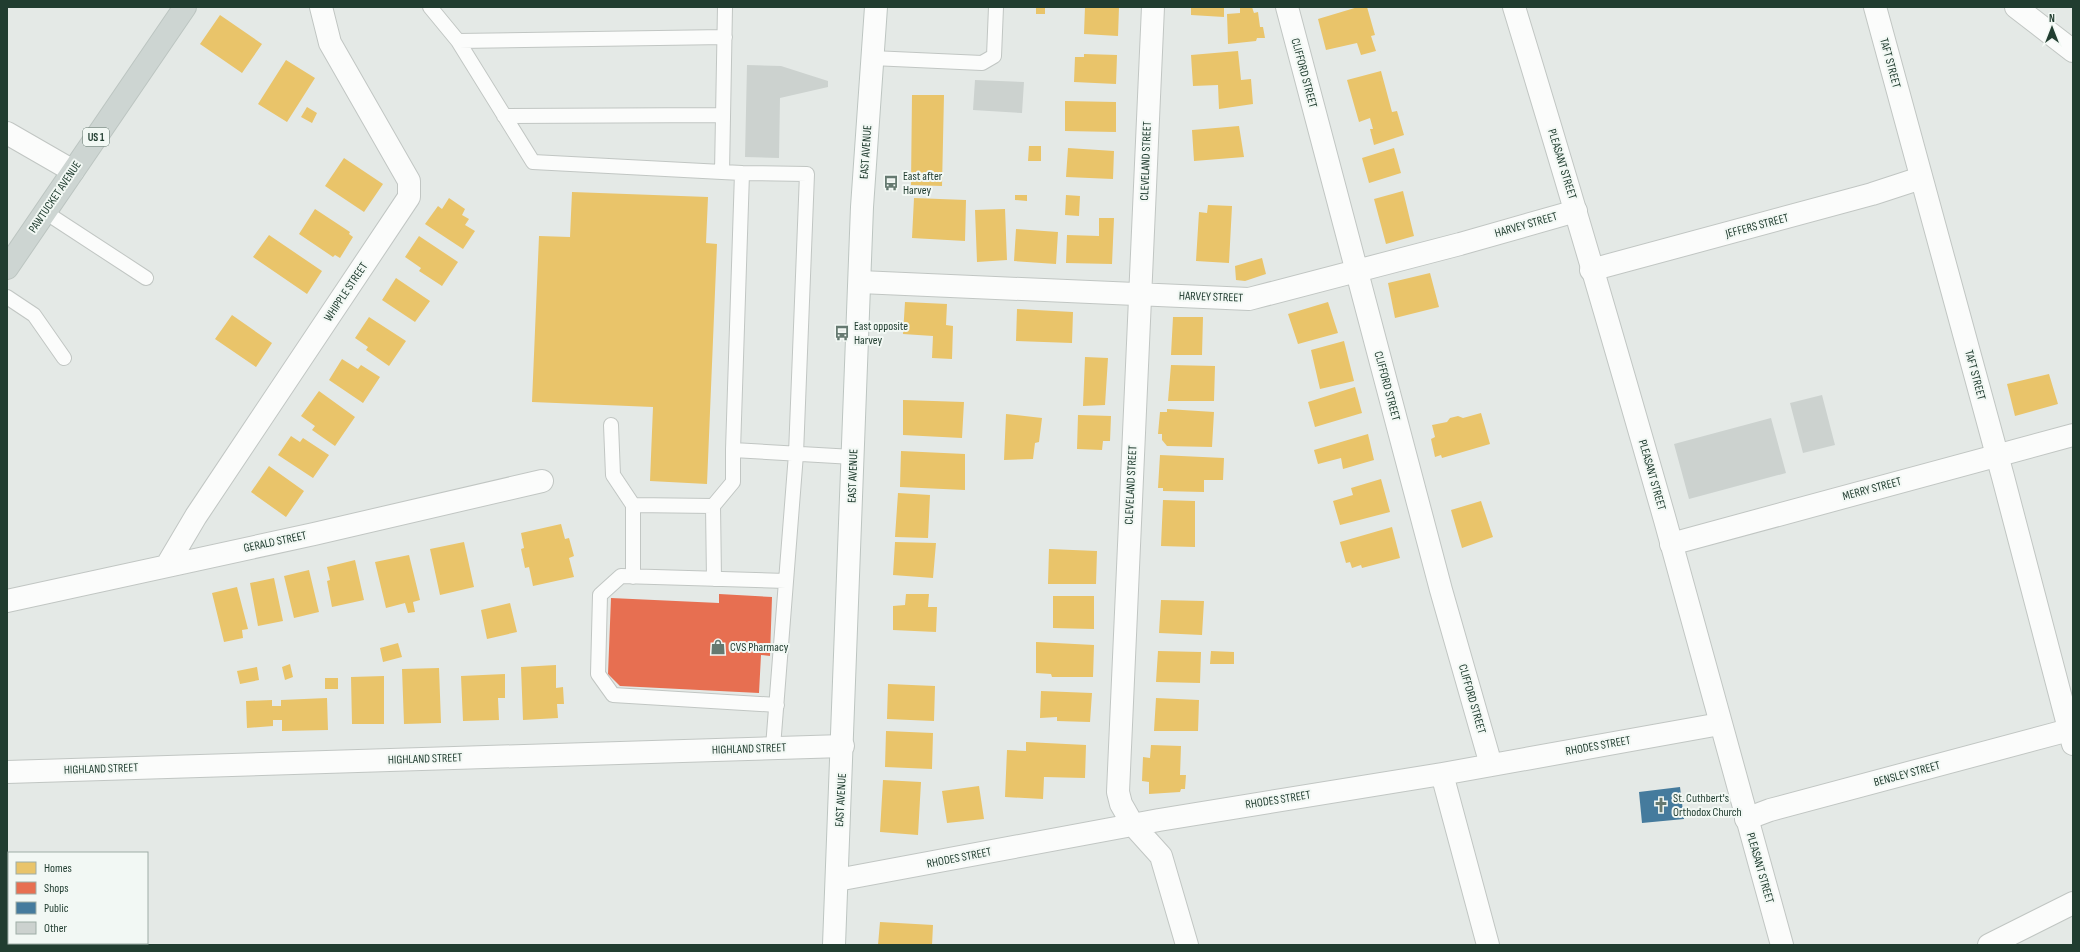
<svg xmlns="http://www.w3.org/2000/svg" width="2080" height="952" font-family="'Sofia Sans Condensed',sans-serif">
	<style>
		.homes { fill: #e9c46a }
		.shops { fill: #e76f51 }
		.public { fill: #457b9d }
		.building { fill: #ccd2cf }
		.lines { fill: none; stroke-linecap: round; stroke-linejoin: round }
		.service-casing { stroke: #c1c6c3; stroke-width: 16 }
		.minor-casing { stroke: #c1c6c3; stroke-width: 24 }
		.tertiary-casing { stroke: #c1c6c3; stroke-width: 24 }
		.secondary-casing { stroke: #bdc5c1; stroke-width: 24 }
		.primary-casing { stroke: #bcc5c1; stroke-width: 24 }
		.service { stroke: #fbfcfb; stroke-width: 14 }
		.minor { stroke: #fbfcfb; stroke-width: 22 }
		.tertiary { stroke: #fbfcfb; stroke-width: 22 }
		.secondary { stroke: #fbfcfb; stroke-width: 22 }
		.primary { stroke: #cdd5d2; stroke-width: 22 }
		.labels { text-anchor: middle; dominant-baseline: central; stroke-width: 4; stroke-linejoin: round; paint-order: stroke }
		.shield { fill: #f2f8f4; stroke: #60756b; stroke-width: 1 }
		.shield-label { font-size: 11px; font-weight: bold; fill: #213d30 }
		.street-label { font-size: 12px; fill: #213d30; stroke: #f2f8f4 }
		.poi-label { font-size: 12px; fill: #213d30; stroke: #f2f8f4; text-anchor: start }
	</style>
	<rect width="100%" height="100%" fill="#e4e9e6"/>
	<path class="homes" d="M1036 7H1045V14H1036Z
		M1085 7H1119L1118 36 1084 34Z
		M1191 7H1224V17L1191 15Z
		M1240 7H1252L1254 13 1258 12 1260 27H1263L1265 38H1257L1256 41 1228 44 1227 14 1240 13Z
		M1358 7H1367L1375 35 1371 36 1376 51 1361 55 1357 43 1326 50 1318 19Z
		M220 15 262 44 242 73 200 44Z
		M1238 51 1241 80 1251 79 1253 104 1219 109 1218 85 1193 86 1191 55Z
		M1084 54 1117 55 1116 84 1074 82 1075 57H1084Z
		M286 60 315 78 287 122 258 104Z
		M1381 71 1392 112 1397 111 1404 135 1374 145 1370 129H1373L1370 118 1359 122 1347 80Z
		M912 95H944L942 186 911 185Z
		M1065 101 1116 102V132L1065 131Z
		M307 107 317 113 312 123 301 117Z
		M1239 126 1244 157 1194 161 1192 130Z
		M1029 146H1041V161H1028Z
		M1068 148 1114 151 1113 179 1066 177Z
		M1394 148 1401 173 1369 183 1362 158Z
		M344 158 383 184 364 212 325 186Z
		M1403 191 1414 236 1386 244 1374 199Z
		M572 192 708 197 706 243 717 244 707 484 650 481 653 407 532 402 539 236 570 237Z
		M1015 195H1027V201L1015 200Z
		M1066 195 1080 196 1079 216 1065 215Z
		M449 198 465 209 462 215 469 219 465 225 475 231 463 249 425 224 438 206 442 209Z
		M914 198 966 200 965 241 912 238Z
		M1208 205 1232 206 1229 263 1196 261 1199 212 1207 213Z
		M315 209 350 232 349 234 353 237 340 258 335 255 333 257 299 234Z
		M1005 209 1007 260 977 262 975 210Z
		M1099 218H1114L1112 264 1066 263 1067 235 1099 236Z
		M1016 229 1058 232 1056 264 1014 261Z
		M269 235 322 271 307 294 253 257Z
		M419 236 458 262 442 286 419 271 421 268 405 257Z
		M1262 258 1266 274 1245 281 1236 280 1235 266Z
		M1430 273 1439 307 1395 318 1388 283Z
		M396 278 430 301 415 322 382 300Z
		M905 302 947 304 946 325 953 326 952 359 932 358 933 336 903 334Z
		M1328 302 1338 333 1298 344 1288 314Z
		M1017 309 1073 312 1072 343 1016 341Z
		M232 315 272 343 256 367 215 339Z
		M369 317 406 341 389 366 366 350 368 347 355 338Z
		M1173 317H1203L1202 355H1171Z
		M1344 341 1354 381 1320 389 1311 350Z
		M1085 357 1108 358 1105 405 1083 406Z
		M342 359 358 369 361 365 380 377 363 403 329 380Z
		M1171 365 1215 366 1214 401H1168Z
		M2049 374 2058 404 2015 416 2007 384Z
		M1355 387 1362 413 1315 427 1308 402Z
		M319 391 355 417 335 446 312 430 315 426 301 416Z
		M903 400 964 402 962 438 903 435Z
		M1167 409 1214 412 1212 447 1167 446 1162 440V434H1158L1160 412H1167Z
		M1481 413 1490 444 1442 458 1441 455 1435 457 1431 439 1435 437 1432 425 1447 422 1450 418 1458 416 1463 418Z
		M1006 414 1042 418 1039 442 1035 443 1033 459 1004 460Z
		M1078 415 1111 416 1110 441H1103L1102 450 1077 449Z
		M1368 434 1374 460 1343 469 1341 458 1318 464 1314 450Z
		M291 436 300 442 303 438 329 455 313 478 278 455Z
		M901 451 965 454V490L900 487Z
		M1160 455 1224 458 1223 480H1204V492L1163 491V488H1158Z
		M269 466 304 491 286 517 251 492Z
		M1381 479 1390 512 1340 525 1333 501 1353 495 1351 488Z
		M898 493 930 495 928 538 895 537Z
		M1163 500 1195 501V547L1161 546Z
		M1481 501 1493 537 1462 548 1451 510Z
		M561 524 565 539 569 538 574 556 569 558 574 577 533 586 529 567 525 568 521 549 524 548 521 533Z
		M1392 527 1400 558 1362 568 1361 565 1352 568 1350 562 1346 563 1340 542Z
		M464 542 474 587 440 595 430 549Z
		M895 542 936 543 933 578 893 575Z
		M1049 549 1097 551 1096 584H1048Z
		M409 555 420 600 413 602 415 612 408 613 405 603 386 608 375 562Z
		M355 560 364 600 332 607 327 581 330 580 327 567Z
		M309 570 319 612 294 618 284 576Z
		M274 578 283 621 258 626 250 583Z
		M237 587 248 629 242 630 243 638 224 642 212 593Z
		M906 594H929L928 607H937L936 632 893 630V606L905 605Z
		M1053 596H1094V629L1053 628Z
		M1161 600 1204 601 1202 635 1159 633Z
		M510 603 517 632 487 639 481 610Z
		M1036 642 1094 645 1093 677H1052L1051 674 1036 673Z
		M398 643 402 657 383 662 380 648Z
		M1158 651 1201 652 1200 683 1156 682Z
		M1211 651 1234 652V664H1210Z
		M290 664 293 677 285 680 282 667Z
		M556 665V688L563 687 564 704H557L558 718 523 720 521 667Z
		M257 667 259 680 240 684 237 671Z
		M439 668 441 723 404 724 402 669Z
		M505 674V698H498L499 720 463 721 461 676Z
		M384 676V724H352L351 677Z
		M325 678H338V689H325Z
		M888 684 935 686 934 721 887 719Z
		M1041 691 1092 693 1090 722 1057 721V717L1040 718Z
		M327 698 328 730 282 731V720H273V726L247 728 246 701 272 700V706H281V700Z
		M1156 698 1199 700 1198 731H1154Z
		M886 731 933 733 932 769 885 767Z
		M1026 742 1086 745 1085 778 1044 777 1043 799 1005 797 1007 750 1026 751Z
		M1151 745 1181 746 1180 775H1186L1185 789H1181L1180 792 1149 794V782L1142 781 1143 757 1150 758Z
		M883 780 921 782 918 835 880 832Z
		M979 786 984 819 947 823 942 791Z
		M880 922 933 925 932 945H878Z"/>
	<path class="shops" d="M719 594 772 597 770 656 761 655 759 693 620 686 608 674 611 598 719 603Z"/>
	<path class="public" d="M1680 787 1684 819 1642 823 1639 792Z"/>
	<path class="building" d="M747 65 781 66 828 81V87L780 98 779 158 745 157Z
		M975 80 1024 82 1022 113 973 110Z
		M1822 395 1835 445 1803 453 1790 403Z
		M1771 418 1786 473 1689 499 1674 444Z"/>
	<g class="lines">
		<g class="service-casing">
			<path id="service" d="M430 7 458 41 533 162 722 172
				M725 7 722 172 742 173 733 450 853 457
				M458 41 725 37
				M872 58 982 63 994 56 996 7
				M504 116 723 115
				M742 173 807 174 796 454 773 747
				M45 212 146 278
				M7 297 34 315 64 358
				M611 425 613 475 633 505V577
				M633 505 713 506 733 482V450
				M713 506 714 579
				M777 705 613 695 598 674 600 595 621 576 786 581"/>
		</g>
		<g class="minor-casing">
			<path id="minor" d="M1153 7 1118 792 1121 804 1133 825 1161 856 1187 945
				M1287 7 1441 590 1491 765
				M2016 7 2073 51
				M7 133 73 171
				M1591 270 1872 194 1921 178
				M860 282 1249 299 1460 244 1576 211
				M1671 544 2073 435
				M167 565 196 516 409 197V181L330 43 321 7
				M7 601 314 534 542 481
				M7 772 843 746
				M1442 774 1488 945
				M1746 819 1770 810 2069 730
				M837 880 1159 820 1442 774 1720 724"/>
		</g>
		<g class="tertiary-casing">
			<path id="tertiary" d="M1514 7C1566 177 1616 348 1665 520 1705 661 1742 804 1782 945
				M1875 7 2003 477 2073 744
				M1989 945 2073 903"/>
		</g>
		<g class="secondary-casing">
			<path id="secondary" d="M834 945 862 207 876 7"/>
		</g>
		<g class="primary-casing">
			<path id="primary" d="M7 268 185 7"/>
		</g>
		<use href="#service" class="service"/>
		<use href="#minor" class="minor"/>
		<use href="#tertiary" class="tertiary"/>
		<use href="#secondary" class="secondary"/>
		<use href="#primary" class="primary"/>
	</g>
	<defs>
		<g id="bus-bare" transform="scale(1.2)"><path d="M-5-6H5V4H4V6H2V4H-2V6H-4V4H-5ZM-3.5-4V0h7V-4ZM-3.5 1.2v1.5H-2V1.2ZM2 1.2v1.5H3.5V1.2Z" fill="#657970" stroke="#f2f8f4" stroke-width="2.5" paint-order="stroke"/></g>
		<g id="shop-bare" transform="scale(1.2)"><path d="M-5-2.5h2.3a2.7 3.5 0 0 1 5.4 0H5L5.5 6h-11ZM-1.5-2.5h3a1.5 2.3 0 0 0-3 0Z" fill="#657970" stroke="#f2f8f4" stroke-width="2.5" paint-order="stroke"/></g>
		<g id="church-bare" transform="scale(1.2)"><path d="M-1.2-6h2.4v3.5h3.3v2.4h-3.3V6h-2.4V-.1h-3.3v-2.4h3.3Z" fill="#657970" stroke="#f2f8f4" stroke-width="2.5" paint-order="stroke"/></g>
	</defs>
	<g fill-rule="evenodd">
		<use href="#bus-bare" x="891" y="183"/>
		<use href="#bus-bare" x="842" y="333"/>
		<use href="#shop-bare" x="718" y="647"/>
		<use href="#church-bare" x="1661" y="805"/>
	</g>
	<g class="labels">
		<rect class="shield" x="83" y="128" width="26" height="18" rx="3"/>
		<g class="shield-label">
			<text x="96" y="137">US 1</text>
		</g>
		<g class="street-label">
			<text transform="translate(1890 63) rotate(75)">TAFT STREET</text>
			<text transform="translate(1304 73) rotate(75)">CLIFFORD STREET</text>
			<text transform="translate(866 152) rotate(-86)">EAST AVENUE</text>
			<text transform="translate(1146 161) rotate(-88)">CLEVELAND STREET</text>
			<text transform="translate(1562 164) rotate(73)">PLEASANT STREET</text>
			<text transform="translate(55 197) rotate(-56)">PAWTUCKET AVENUE</text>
			<text transform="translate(1526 225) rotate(-16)">HARVEY STREET</text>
			<text transform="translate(1757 226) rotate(-15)">JEFFERS STREET</text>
			<text transform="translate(346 292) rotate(-56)">WHIPPLE STREET</text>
			<text transform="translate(1211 297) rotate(2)">HARVEY STREET</text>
			<text transform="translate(1975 375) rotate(75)">TAFT STREET</text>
			<text transform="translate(1387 386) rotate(75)">CLIFFORD STREET</text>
			<text transform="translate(1652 475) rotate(74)">PLEASANT STREET</text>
			<text transform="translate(853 476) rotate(-88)">EAST AVENUE</text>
			<text transform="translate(1131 485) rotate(-87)">CLEVELAND STREET</text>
			<text transform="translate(1872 489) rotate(-15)">MERRY STREET</text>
			<text transform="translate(275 542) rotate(-12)">GERALD STREET</text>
			<text transform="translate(1472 699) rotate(74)">CLIFFORD STREET</text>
			<text transform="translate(1598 746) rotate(-10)">RHODES STREET</text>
			<text transform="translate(749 749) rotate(-2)">HIGHLAND STREET</text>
			<text transform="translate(425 759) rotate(-2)">HIGHLAND STREET</text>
			<text transform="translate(101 769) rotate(-2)">HIGHLAND STREET</text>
			<text transform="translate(1907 774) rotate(-15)">BENSLEY STREET</text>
			<text transform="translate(841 800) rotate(-87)">EAST AVENUE</text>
			<text transform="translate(1278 800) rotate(-9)">RHODES STREET</text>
			<text transform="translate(959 858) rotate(-11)">RHODES STREET</text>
			<text transform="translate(1760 868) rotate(74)">PLEASANT STREET</text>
		</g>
		<g class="poi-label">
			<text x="903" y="176">East after<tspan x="903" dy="14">Harvey</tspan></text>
			<text x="854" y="326">East opposite<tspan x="854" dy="14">Harvey</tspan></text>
			<text x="730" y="647">CVS Pharmacy</text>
			<text x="1673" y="798">St. Cuthbert's<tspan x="1673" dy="14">Orthodox Church</tspan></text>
		</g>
	</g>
	<rect width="2080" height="952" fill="none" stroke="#213d30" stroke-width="16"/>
	<rect x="8" y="852" width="140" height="92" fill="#f2f8f4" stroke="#9eada6"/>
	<rect x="16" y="862" width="20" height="12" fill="#e9c46a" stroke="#9eada6"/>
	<text x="44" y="872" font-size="12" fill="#213d30">Homes</text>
	<rect x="16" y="882" width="20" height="12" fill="#e76f51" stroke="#9eada6"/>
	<text x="44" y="892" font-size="12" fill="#213d30">Shops</text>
	<rect x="16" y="902" width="20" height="12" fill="#457b9d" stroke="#9eada6"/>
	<text x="44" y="912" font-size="12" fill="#213d30">Public</text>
	<rect x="16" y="922" width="20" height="12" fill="#ccd2cf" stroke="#9eada6"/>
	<text x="44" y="932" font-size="12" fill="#213d30">Other</text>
	<g transform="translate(2052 28)" stroke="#f2f8f4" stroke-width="3" paint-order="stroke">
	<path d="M0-3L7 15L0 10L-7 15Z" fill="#213d30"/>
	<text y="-6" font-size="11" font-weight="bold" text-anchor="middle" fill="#213d30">N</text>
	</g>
</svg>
